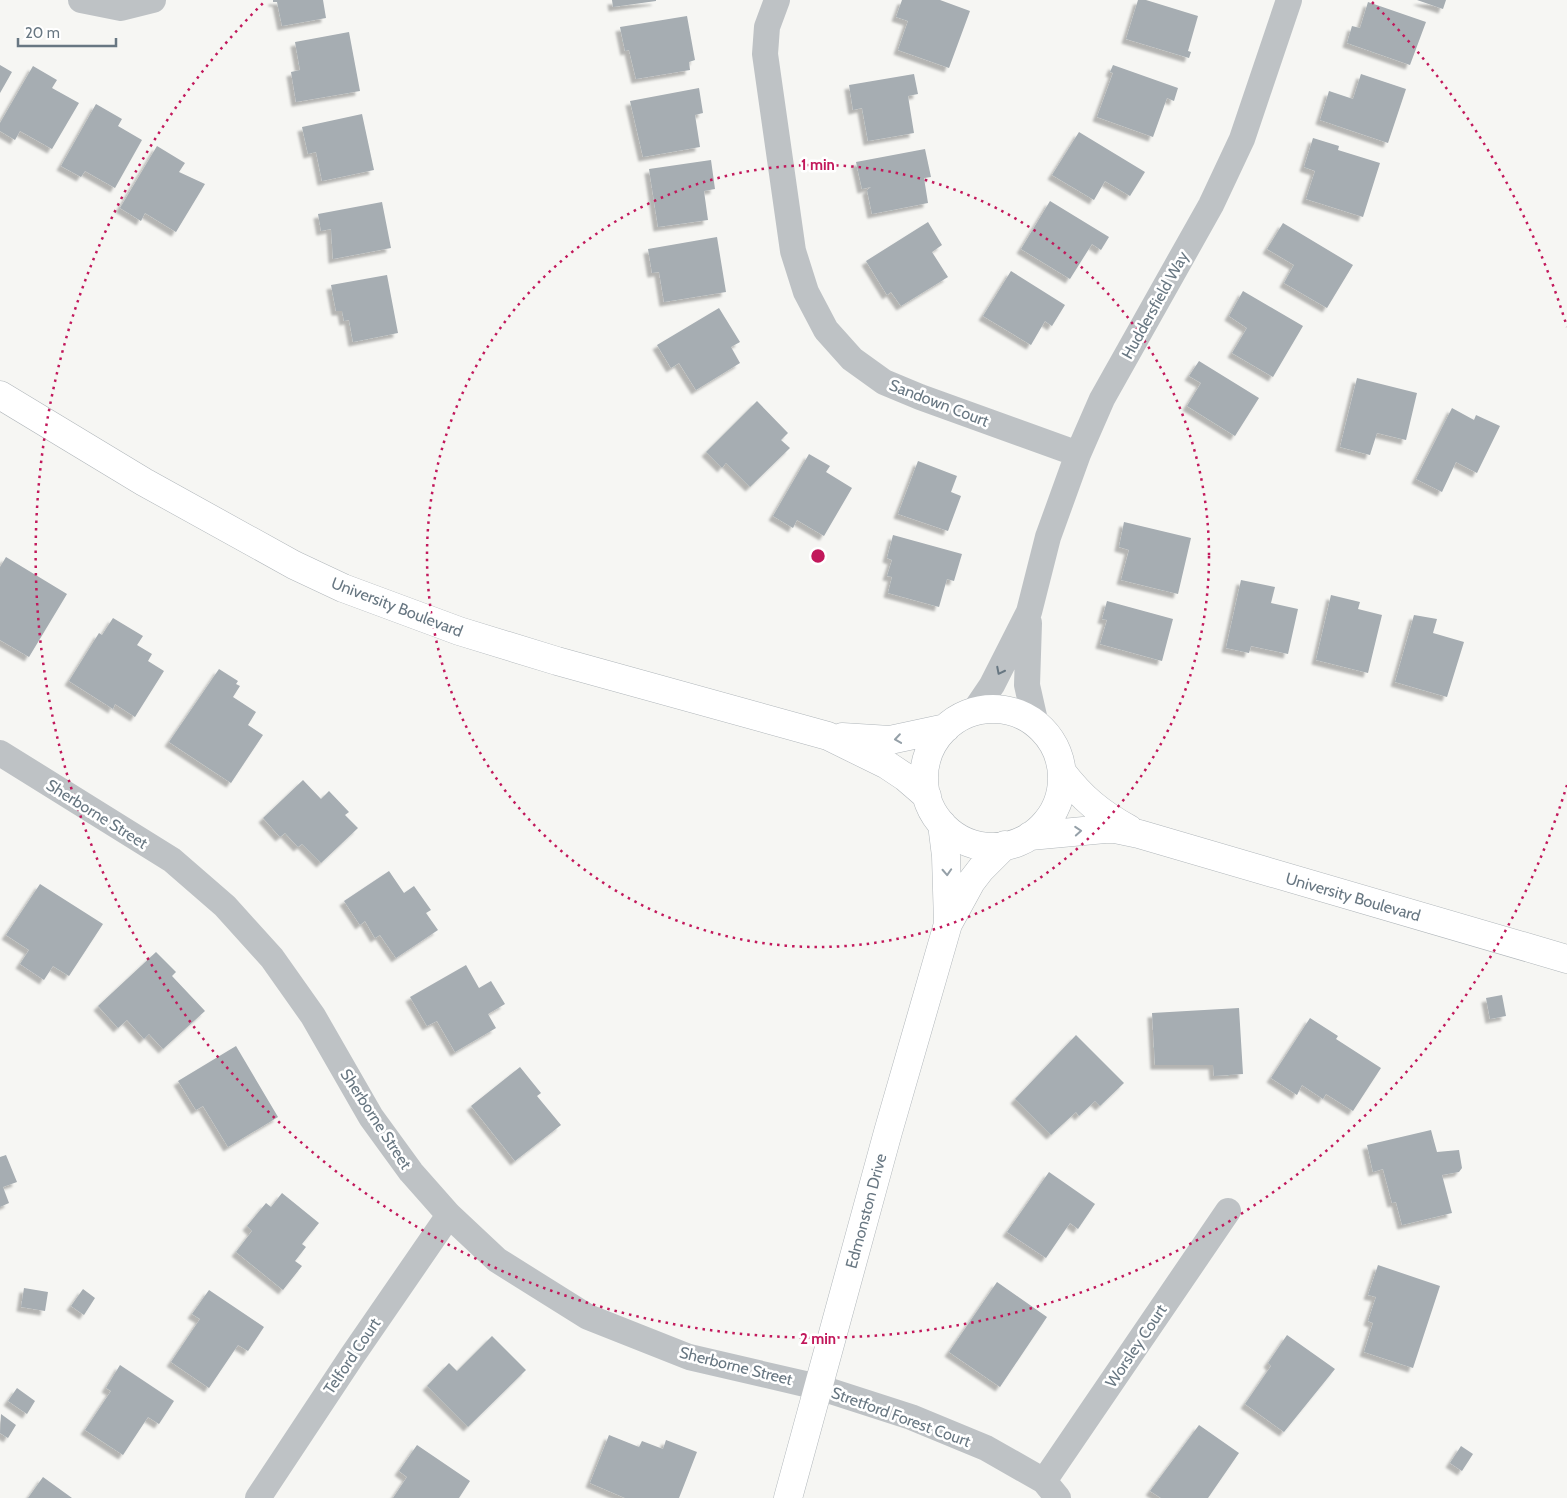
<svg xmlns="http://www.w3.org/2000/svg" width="1567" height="1498" font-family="Cabin,sans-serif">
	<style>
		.building { fill: #a6adb2; filter: url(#shadow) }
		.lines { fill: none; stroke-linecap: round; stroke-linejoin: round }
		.secondary-casing { stroke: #b0b6ba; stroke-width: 29 }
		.street { stroke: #bec2c5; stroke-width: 26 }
		.secondary { stroke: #fff; stroke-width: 28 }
		.oneway { stroke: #687782 }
		.oneway2 { stroke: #95a0a8 }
		.ring { fill: none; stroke: #c2185b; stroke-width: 2.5; stroke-dasharray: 2.5 5 }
		.labels { text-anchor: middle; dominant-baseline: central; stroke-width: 5; stroke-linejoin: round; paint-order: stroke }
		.street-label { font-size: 16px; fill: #687782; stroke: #fff }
		.centre { fill: #c2185b; stroke: #fff; stroke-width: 2.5 }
		.ring-label { font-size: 15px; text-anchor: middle; font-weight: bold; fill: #c2185b; stroke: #fff; stroke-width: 5; stroke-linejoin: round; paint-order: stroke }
	</style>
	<defs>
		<filter id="shadow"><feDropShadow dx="-4.5" dy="4.5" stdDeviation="1" flood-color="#0004"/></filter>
	</defs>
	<rect width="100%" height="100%" fill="#f6f6f3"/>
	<path class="building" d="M273 0H323L326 18 282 26 277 2H273Z
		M612 0H656V1L613 7Z
		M902 0H940L970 11 949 68 898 50 908 21 896 17Z
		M1138 0H1146L1198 16 1188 51 1191 52 1189 58 1126 39Z
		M1417 0H1446L1443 9Z
		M1368 2 1426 22 1410 65 1347 43 1352 26 1360 28Z
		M687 16 695 60 689 62 690 70 636 79 629 50 625 51 620 27Z
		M349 32 360 91 296 102 291 72 300 70 295 42Z
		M0 65 12 72 0 93Z
		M1113 65 1178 88 1174 101 1167 98 1153 137 1097 117 1113 73 1110 72Z
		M33 66 57 80 52 88 79 103 52 149 20 131 15 140 0 131V123Z
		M914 74 918 94 908 96 914 133 868 141 862 108 853 110 849 85Z
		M1361 74 1406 89 1388 143 1320 120 1329 91 1353 99Z
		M699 88 703 113 695 115 700 147 643 157 630 101Z
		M96 104 122 119 118 126 142 140 115 188 85 171 81 177 61 166Z
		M362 114 374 170 322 181 316 152 308 154 302 127Z
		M1079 132 1145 172 1130 196 1105 181 1094 200 1052 175Z
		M1313 138 1339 146 1338 150 1380 163 1363 217 1306 199 1315 171 1304 167Z
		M157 146 185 163 179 172 205 184 176 232 145 213 141 221 120 208Z
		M925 149 931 177 924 178 928 203 872 214 867 190 871 187 862 189 856 162Z
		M711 160 715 189 704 191 708 220 658 227 649 169Z
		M1050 201 1109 237 1101 250 1092 244 1070 279 1021 249Z
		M382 202 391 248 333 259 331 229 321 231 318 214Z
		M928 222 942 245 932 252 948 277 901 306 891 292 887 295 866 261Z
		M1283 223 1353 265 1327 308 1284 283 1294 265 1267 249Z
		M717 237 726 292 664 302 659 272 652 273 648 249Z
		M1011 271 1065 305 1052 326 1045 321 1031 345 983 316Z
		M387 275 398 333 353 342 349 320 344 321 342 311H336L331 285Z
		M1243 291 1303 326 1273 377 1232 353 1247 328 1229 316Z
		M719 308 740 342 731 347 740 363 696 390 679 363 671 368 657 345Z
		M1199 361 1259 398 1235 436 1187 406 1201 383 1189 376Z
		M1357 378 1417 393 1406 440 1377 433 1370 455 1340 447Z
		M757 401 788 433 781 440 790 448 750 487 726 463 722 468 706 452Z
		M1452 408 1474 420 1476 415 1500 426 1477 473 1456 462 1442 492 1416 479Z
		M809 454 830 466 826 472 852 488 824 536 797 520 793 528 773 516Z
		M918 461 957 476 951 492 961 496 948 531 898 514Z
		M1124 522 1191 538 1178 594 1121 580 1129 550 1119 547Z
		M893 535 962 554 954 581 947 579 939 607 888 593 892 577 887 576 892 560 887 558Z
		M6 557 67 594 29 657 0 640V567Z
		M1241 580 1275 587 1271 603 1298 609 1288 654 1251 646 1249 653 1226 648Z
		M1331 595 1360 602 1358 609 1382 615 1368 673 1316 660Z
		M1107 601 1173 619 1162 661 1100 644 1107 620 1102 619Z
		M1414 615 1437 619 1433 633 1464 642 1447 697 1395 682Z
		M113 618 143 636 137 645 152 654 148 661 164 671 135 717 115 704 113 709 69 681 99 633 102 635Z
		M219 669 238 681 236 684 240 686 233 697 256 712 248 725 263 735 231 783 169 742Z
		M303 780 321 799 329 791 349 812 345 815 358 828 321 863 302 844 298 847 285 833 280 837 263 818Z
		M389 871 404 893 414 886 431 910 426 913 438 930 396 958 380 935 375 938 365 921 360 925 344 901Z
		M40 884 103 924 69 976 53 966 44 980 20 964 29 950 6 935Z
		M156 952 176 972 172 976 205 1011 163 1049 149 1034 144 1039 127 1020 118 1028 98 1006Z
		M466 965 479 988 491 981 505 1004 488 1014 496 1028 455 1052 437 1021 427 1026 410 997Z
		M1502 995 1506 1016 1490 1019 1486 998Z
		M1239 1008 1243 1074 1214 1076 1213 1065H1155L1152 1013Z
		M1310 1018 1338 1036 1336 1039 1381 1068 1353 1111 1326 1094 1323 1099 1302 1085 1297 1095 1271 1078Z
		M1076 1035 1124 1083 1100 1106 1095 1101 1079 1116 1076 1112 1051 1135 1015 1099Z
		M236 1046 278 1117 228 1147 203 1106 196 1110 178 1081Z
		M520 1067 541 1093 537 1096 561 1125 515 1161 471 1106Z
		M1431 1130 1437 1152 1459 1150 1462 1168 1459 1172 1442 1175 1452 1213 1402 1225 1396 1202 1392 1203 1383 1169 1373 1172 1367 1145Z
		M6 1155 17 1182 3 1187 9 1203 0 1207V1157Z
		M1049 1172 1095 1204 1078 1229 1070 1223 1046 1258 1007 1232Z
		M282 1193 319 1223 302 1244 306 1247 295 1261 302 1266 283 1290 236 1252 252 1231 247 1226 266 1203 271 1207Z
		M1378 1265 1440 1286 1413 1368 1364 1352 1373 1323 1368 1321 1376 1297 1368 1295Z
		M997 1282 1047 1317 1000 1387 949 1352Z
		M24 1288 48 1292 45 1311 21 1307Z
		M83 1289 95 1298 84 1315 71 1306Z
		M209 1290 264 1327 248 1351 238 1345 209 1388 171 1362 200 1319 192 1314Z
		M1287 1335 1335 1369 1284 1432 1245 1404 1271 1366 1268 1363Z
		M492 1336 526 1370 468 1427 427 1386 449 1363 457 1371Z
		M120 1365 174 1401 159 1424 148 1417 123 1455 85 1430 111 1391 106 1388Z
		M17 1388 35 1401 27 1414 8 1401Z
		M1 1414 16 1425 8 1438 0 1433Z
		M1199 1425 1239 1453 1208 1498H1161L1150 1491Z
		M609 1435 639 1447 642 1441 663 1449 666 1440 697 1452 679 1498H625L590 1483Z
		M417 1445 470 1481 459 1498H393L407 1477 399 1471Z
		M1461 1446 1473 1454 1462 1471 1450 1463Z
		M43 1477 72 1498H28Z"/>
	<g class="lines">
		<g class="secondary-casing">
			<path id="secondary" d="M0 395 144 482 294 565 343 588 459 631 557 661 828 736 887 765 905 777 927 796
				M924 778a69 69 0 1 1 138 0a69 69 0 1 1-138 0Z
				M842 737 890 740 946 728
				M1062 772C1082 798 1100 813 1129 829
				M942 824 946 856 948 923
				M1030 836 1105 829H1115L1139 834 1567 959
				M788 1498 888 1132 948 924 971 882 981 869 1005 845"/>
		</g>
		<path class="street" d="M81 0 121 8 153 0
			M777 0 767 27 765 54 793 251 806 292 826 330 852 359 884 382 920 397 1078 454
			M1029 623 1027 685 1036 725
			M973 713 992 685 1029 612 1048 537 1078 454 1102 399 1211 205 1242 139 1289 0
			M0 753 172 860 225 906 272 958 313 1016 371 1117 411 1172 449 1215 497 1260 588 1317 689 1357 818 1387 911 1417 986 1448 1044 1481 1058 1498
			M1044 1481 1228 1211
			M258 1498 352 1356 449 1215"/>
		<use href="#secondary" class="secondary"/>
	</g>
	<defs><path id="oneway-chevron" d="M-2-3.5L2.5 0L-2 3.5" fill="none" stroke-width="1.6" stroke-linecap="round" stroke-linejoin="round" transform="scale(1.25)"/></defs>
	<use class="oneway" href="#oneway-chevron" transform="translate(1000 671) rotate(117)"/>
	<g class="oneway2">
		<use href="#oneway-chevron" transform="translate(898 739) rotate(172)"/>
		<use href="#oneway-chevron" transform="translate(1078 831) rotate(-4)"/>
		<use href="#oneway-chevron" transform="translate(947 872) rotate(87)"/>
	</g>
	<g class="ring">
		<circle cx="818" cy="556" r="391"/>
		<path d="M1567 785A783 783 0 1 1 264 2M1372 2A783 783 0 0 1 1567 327"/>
	</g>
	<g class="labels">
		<g class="street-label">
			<text transform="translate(1155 305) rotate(-61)">Huddersfield Way</text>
			<text transform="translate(939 403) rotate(21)">Sandown Court</text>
			<text transform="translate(397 607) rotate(21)">University Boulevard</text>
			<text transform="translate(97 814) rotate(32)">Sherborne Street</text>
			<text transform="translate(1353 897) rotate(16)">University Boulevard</text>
			<text transform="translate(376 1119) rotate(57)">Sherborne Street</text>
			<text transform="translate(866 1211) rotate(-75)">Edmonston Drive</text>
			<text transform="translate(1136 1346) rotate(-56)">Worsley Court</text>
			<text transform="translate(352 1356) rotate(-56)">Telford Court</text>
			<text transform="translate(736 1366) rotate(14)">Sherborne Street</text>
			<text transform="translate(901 1417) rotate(20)">Stretford Forest Court</text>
		</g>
	</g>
	<circle cx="818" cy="556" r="8" class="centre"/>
	<g class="ring-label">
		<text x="818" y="170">1 min</text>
		<text x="818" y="1344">2 min</text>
	</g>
	<path d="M18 38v8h98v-8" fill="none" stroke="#687782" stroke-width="2.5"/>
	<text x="25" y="38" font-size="15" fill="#687782" stroke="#ffffff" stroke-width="4" paint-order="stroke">20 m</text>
</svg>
